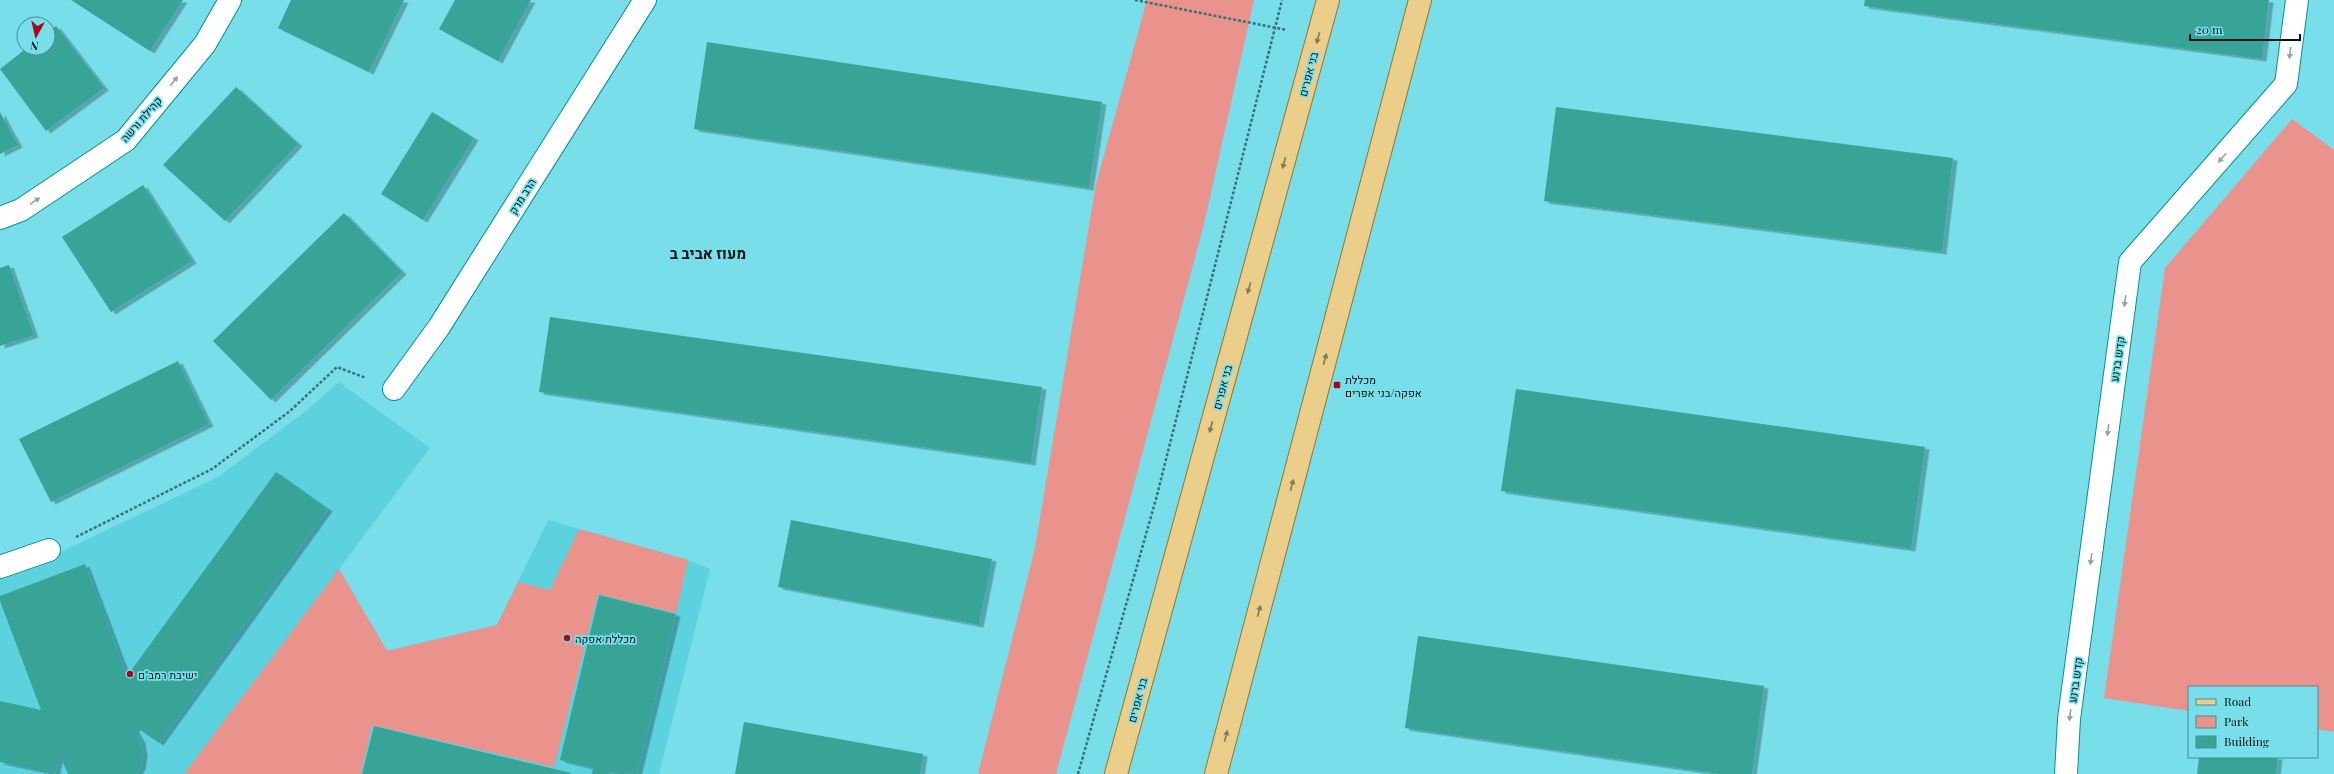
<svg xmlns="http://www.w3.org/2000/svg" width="2334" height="774" font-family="'Playfair Display',Heebo,serif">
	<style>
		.built { fill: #5dd2df }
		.green { fill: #ea928c }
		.building { fill: #39a397; filter: url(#shadow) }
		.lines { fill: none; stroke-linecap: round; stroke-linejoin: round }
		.minor-casing { stroke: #0c8c96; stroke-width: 24 }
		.major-casing { stroke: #90772d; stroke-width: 24 }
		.path { stroke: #387178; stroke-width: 2.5; stroke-dasharray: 3 2; stroke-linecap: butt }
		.minor { stroke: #fff; stroke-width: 22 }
		.major { stroke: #ebce89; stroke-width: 22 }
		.oneway { fill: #817a55 }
		.oneway2 { fill: #99a1a1 }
		.poi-dot { fill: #a40a1c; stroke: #78dfea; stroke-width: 1.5 }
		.labels { text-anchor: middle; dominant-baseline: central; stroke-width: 3.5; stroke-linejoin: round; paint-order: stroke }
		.street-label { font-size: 11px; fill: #001315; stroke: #78dfea }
		.poi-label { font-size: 11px; fill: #001315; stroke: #78dfea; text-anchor: start }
		.district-label { font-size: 15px; font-weight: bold; fill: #001315; stroke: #78dfea }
	</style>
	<defs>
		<filter id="shadow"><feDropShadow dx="4.5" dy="2.5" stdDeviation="0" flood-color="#0004"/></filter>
	</defs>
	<rect width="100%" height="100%" fill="#78dfea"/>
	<path class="built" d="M339 382 430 448 339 569 387 651 497 625 548 520 688 560 710 569 659 774H0V575L52 556 218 477 306 411Z"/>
	<path class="green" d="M1147 0H1254L1204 224 1056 774H978L1035 548 1096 184Z
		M2292 119 2334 150V732L2317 729V687H2189V711L2104 698 2165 268Z
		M579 529 688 560 676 613 598 594 554 767 372 725 361 774H184L339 569 387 651 497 625 518 582 550 590Z"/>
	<path class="building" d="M71 0H183L150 51Z
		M291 0H404L369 72 278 28Z
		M455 0H531L498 61 439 29Z
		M1865 0H2269L2262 59 1864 6Z
		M56 26 104 88 46 131 0 69 27 48H48V32Z
		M707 42 1102 102 1089 188 694 129Z
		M236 87 298 144 225 221 163 165Z
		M1556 107 1953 158 1942 252 1544 201Z
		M0 112 18 145 0 154Z
		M432 112 474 138 423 220 381 194Z
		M143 185 192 261 111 312 62 237Z
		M344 213 402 272 271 400 213 341Z
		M9 265 34 335 0 346V268Z
		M550 317 1042 387 1031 463 539 392Z
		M178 361 209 424 51 502 19 439Z
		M1516 389 1925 447 1911 549 1501 491Z
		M276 472 328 509 159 743 136 727 135 730 141 741 143 754 141 767 137 774H68L63 763V750L61 749 55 774 0 762V701L41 710 0 601V596L85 564 127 676Z
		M791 520 992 559 979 625 778 587Z
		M599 595 676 614 637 774 610 772 609 774H592L593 768 560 760Z
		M1418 636 1764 686 1752 774H1720L1405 728Z
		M744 722 923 754 920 774H735Z
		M374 726 571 773V774H362Z
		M2199 757H2278L2276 774H2197Z"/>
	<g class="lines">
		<g class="minor-casing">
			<path id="minor" d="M0 218 21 210 126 140 205 44 230 0
				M394 389 439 327 645 0
				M0 567 49 550
				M2066 774 2069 719 2130 262 2286 84 2297 0"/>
		</g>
		<g class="major-casing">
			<path id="major" d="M1116 774 1328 0
				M1216 774 1420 0"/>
		</g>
		<path class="path" d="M1135 0 1287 30
			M76 537 212 469 290 411 337 367 366 378
			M1078 774 1156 499 1282 0"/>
		<use href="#minor" class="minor"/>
		<use href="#major" class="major"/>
	</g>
	<defs><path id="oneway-solid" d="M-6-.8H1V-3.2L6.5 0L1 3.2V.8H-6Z"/></defs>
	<g class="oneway">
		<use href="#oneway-solid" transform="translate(1318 38) rotate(105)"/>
		<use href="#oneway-solid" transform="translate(1284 163) rotate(105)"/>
		<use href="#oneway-solid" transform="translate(1249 288) rotate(105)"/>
		<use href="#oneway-solid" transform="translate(1325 359) rotate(-75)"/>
		<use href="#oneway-solid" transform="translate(1211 427) rotate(105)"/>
		<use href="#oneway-solid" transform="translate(1292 485) rotate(-75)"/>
		<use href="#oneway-solid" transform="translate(1259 611) rotate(-75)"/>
		<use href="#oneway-solid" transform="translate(1226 736) rotate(-75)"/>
	</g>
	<g class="oneway2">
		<use href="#oneway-solid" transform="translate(2290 53) rotate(96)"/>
		<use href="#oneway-solid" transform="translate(174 81) rotate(-51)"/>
		<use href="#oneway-solid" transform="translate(2222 158) rotate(131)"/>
		<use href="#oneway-solid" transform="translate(35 201) rotate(-34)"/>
		<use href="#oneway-solid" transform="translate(2125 301) rotate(98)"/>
		<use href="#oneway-solid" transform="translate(2108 430) rotate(98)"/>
		<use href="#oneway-solid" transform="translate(2091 559) rotate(98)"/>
		<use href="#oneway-solid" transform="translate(2070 715) rotate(97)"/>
	</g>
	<g class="poi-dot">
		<rect x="1333" y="381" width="8" height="8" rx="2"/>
		<circle cx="567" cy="638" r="4"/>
		<circle cx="130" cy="674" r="4"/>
	</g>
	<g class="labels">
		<g class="street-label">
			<text transform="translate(1308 74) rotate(-75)">בני אפרים</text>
			<text transform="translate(141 119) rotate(-49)">קהילת ורשה</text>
			<text transform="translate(522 196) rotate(-58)">הרב מרק</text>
			<text transform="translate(2117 359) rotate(-82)">קדש ברנע</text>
			<text transform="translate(1222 387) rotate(-75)">בני אפרים</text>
			<text transform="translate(2075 680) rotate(-82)">קדש ברנע</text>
			<text transform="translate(1137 700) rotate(-75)">בני אפרים</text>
		</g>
		<g class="poi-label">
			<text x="1345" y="379">מכללת<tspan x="1345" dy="13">אפקה/בני אפרים</tspan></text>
			<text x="575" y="638">מכללת אפקה</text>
			<text x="138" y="674">ישיבת רמב"ם</text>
		</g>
		<g class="district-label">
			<text x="708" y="253">מעוז אביב ב</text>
		</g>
	</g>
	<rect x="2188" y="686" width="130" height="72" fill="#78dfea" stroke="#488d95"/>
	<rect x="2196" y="699" width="20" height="6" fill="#ebce89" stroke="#488d95"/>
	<text x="2224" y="706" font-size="12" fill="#001315">Road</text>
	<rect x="2196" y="716" width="20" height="12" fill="#ea928c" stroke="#488d95"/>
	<text x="2224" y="726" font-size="12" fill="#001315">Park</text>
	<rect x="2196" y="736" width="20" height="12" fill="#39a397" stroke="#488d95"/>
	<text x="2224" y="746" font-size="12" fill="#001315">Building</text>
	<g transform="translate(36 36) rotate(188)"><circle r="19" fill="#78dfea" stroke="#488d95"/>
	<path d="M0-3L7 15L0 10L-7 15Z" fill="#a40a1c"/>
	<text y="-6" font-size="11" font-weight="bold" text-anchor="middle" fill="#001315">N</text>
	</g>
	<path d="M2190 34v6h110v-6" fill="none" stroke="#001315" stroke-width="2"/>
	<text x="2196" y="34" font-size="12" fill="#001315" stroke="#78dfea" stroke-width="3" paint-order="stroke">20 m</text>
</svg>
